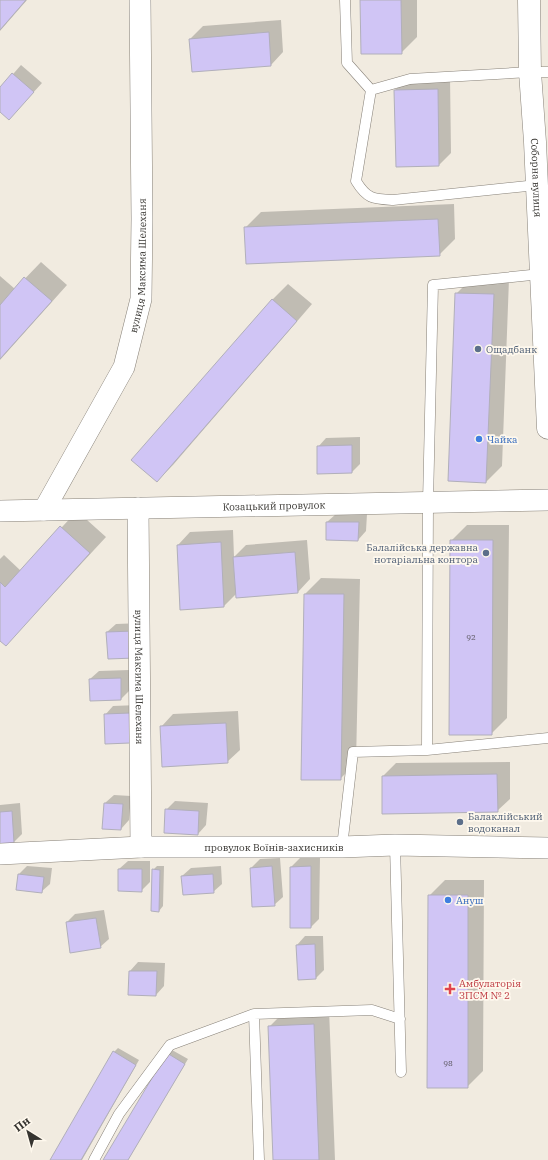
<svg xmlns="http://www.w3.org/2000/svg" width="548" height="1160" font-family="'IBM Plex Serif',serif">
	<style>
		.shadow { fill: #0003 }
		.building { fill: #d0c5f5; stroke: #b1afba }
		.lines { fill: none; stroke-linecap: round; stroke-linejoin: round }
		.service-casing { stroke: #878178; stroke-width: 11 }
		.minor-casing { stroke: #878178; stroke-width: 22 }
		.tertiary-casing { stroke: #878178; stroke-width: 23 }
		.service { stroke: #fff; stroke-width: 10 }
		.minor { stroke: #fff; stroke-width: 21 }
		.tertiary { stroke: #fff; stroke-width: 22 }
		.service-dot { fill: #5c6f8a; stroke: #fef8ed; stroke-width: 1.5 }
		.shop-dot { fill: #3f7fe0; stroke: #fef8ed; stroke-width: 1.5 }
		.health-dot { fill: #e0444e; stroke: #fef8ed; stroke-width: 1.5 }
		.labels { text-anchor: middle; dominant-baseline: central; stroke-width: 3.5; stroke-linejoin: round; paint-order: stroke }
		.number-label { font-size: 8px; fill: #5c5861 }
		.street-label { font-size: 10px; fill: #363430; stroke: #fef8ed }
		.service-label { font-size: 10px; fill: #4e5e75; stroke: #fef8ed; text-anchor: start }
		.shop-label { font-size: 10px; fill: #366cbe; stroke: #fef8ed; text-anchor: start }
		.health-label { font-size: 10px; fill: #be3a42; stroke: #fef8ed; text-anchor: start }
	</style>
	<rect width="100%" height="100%" fill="#f1ebe0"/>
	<path class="shadow" d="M0 0H27L0 31Z
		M361 0H417V37L401 53Z
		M281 20 283 52 271 65 192 71 190 39 203 26Z
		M21 65 42 83 9 119 0 111V89Z
		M450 77 451 153 439 165 395 90 408 78Z
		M454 204 455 239 439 255 245 228 261 212Z
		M41 262 67 285 0 360V276L15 289Z
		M472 278 509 279 502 466 486 482 456 294Z
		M288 284 312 304 173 465 157 481 133 460 273 299Z
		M360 437V464L352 472 318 447 326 438Z
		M77 511 106 537 6 645 0 639V559L4 555 21 571Z
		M336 514H367L366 531 358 540 327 522Z
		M467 525H509L507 718 491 734 451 541Z
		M233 530 234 557 246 545 307 540 310 579 298 592 236 594 224 606 181 609 178 545 190 532Z
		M321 578 360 579 356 763 340 779 305 594Z
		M142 623 135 657 107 632 116 624Z
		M129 670V691L121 699 90 679 99 671Z
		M138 705 130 742 105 715 113 706Z
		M238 711 240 750 227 762 161 727 173 714Z
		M510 762V799L497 811 383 776 396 763Z
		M114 795 131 796 129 820 121 829 105 803Z
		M175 801 208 803 206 825 198 834 166 810Z
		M20 803 22 834 14 842 0 844V805Z
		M280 858 283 897 274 905 253 906 251 868 260 859Z
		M300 858H320L319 919 311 927 291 867Z
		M128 861H150V882L141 891 119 869Z
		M27 866 52 868 50 884 41 892 19 874Z
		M157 866H164L163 906 159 911 152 910 153 870Z
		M221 866 222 884 213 892 182 876 191 868Z
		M445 880H484L483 1071 467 1087 429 896Z
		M104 910 109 939 100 947 67 922 75 914Z
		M305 936H323L324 970 316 978 297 945Z
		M138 962 165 963 164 986 156 995 130 971Z
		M329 1009 335 1160H274L269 1027 285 1011Z
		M118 1048 139 1060 82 1160H51L114 1052Z
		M172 1050 188 1059 128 1160H104Z"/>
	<path class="building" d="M0 0H26L0 30Z
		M360 0H401L402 54H361Z
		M269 32 271 66 192 72 189 39Z
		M12 73 34 92 9 120 0 112V87Z
		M438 89 439 166 396 167 394 90Z
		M438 219 440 256 246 264 244 227Z
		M24 277 52 301 0 359V305Z
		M455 293 494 294 486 483 448 481Z
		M272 299 297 321 157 482 131 460Z
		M352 445V473L317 474V446Z
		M326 522H359L358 541 326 540Z
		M60 526 90 553 6 646 0 641V582L5 587Z
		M450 540H493L492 735H449Z
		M221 542 224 607 180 610 177 545Z
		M295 552 298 593 236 598 233 557Z
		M304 594H344L341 780H301Z
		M134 631 135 658 108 659 106 632Z
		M121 678V700L90 701 89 679Z
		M130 713V743L105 744 104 714Z
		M226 723 228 763 162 767 160 726Z
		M497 774 498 812 382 814V776Z
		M104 803 123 804 121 830 102 829Z
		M165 809 199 811 198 835 164 833Z
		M12 811 14 843 0 845V812Z
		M272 866 275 906 252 907 250 868Z
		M311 866V928H290V867Z
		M118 869H142V892L118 891Z
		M152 869 160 870 159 912 151 911Z
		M18 874 44 877 42 893 16 890Z
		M213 874 214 893 183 895 181 876Z
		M428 895H468V1088H427Z
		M96 918 101 948 70 953 66 922Z
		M315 944 316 979 298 980 296 945Z
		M129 971H157L156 996 128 995Z
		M314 1024 319 1160H273L268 1026Z
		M113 1051 136 1065 81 1160H50Z
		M167 1053 185 1064 128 1160H103Z"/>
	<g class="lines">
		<g class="service-casing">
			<path id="service" d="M345 0 347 63 371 90 356 181C367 199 373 199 393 200L537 185
				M371 90 410 79 530 72H548
				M427 750 548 738
				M395 845 401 1072
				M342 847 353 752 427 750 428 502 433 285 541 274
				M94 1160 119 1114 170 1045 254 1014
				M259 1160 254 1014 372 1010 400 1019"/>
		</g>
		<g class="minor-casing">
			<g id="minor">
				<path id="s1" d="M138 508 141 847"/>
				<path id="s2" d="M44 510 124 367 141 299 142 219 140 0"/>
				<path id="s3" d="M0 511 548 500"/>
				<path id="s4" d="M0 854 141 847H342L395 845 548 848"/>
			</g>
		</g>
		<g class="tertiary-casing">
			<g id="tertiary">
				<path id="s5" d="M529 0 530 72 535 142 548 428"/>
			</g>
		</g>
		<use href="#service" class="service"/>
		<use href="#minor" class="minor"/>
		<use href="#tertiary" class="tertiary"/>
	</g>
	<g class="service-dot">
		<circle cx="478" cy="349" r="4"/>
		<circle cx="486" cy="553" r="4"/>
		<circle cx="460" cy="822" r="4"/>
	</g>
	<g class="shop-dot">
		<circle cx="479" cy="439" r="4"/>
		<circle cx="448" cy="900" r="4"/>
	</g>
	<path class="health-dot" d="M448 983h4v4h4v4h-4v4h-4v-4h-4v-4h4z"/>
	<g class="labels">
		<g class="number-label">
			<text x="471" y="637">92</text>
			<text x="448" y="1063">98</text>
		</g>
		<g class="street-label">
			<text stroke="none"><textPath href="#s5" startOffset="178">Соборна вулиця</textPath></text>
			<text stroke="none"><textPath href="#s2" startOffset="267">вулиця Максима Шелеханя</textPath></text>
			<text stroke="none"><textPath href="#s3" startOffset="274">Козацький провулок</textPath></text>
			<text stroke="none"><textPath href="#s1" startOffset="169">вулиця Максима Шелеханя</textPath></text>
			<text stroke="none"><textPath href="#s4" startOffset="274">провулок Воїнів-захисників</textPath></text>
		</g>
		<g class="service-label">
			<text x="486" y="349">Ощадбанк</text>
			<text x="478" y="547" text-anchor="end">Балалійська державна<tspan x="478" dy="12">нотаріальна контора</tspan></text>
			<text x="468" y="816">Балаклійський<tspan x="468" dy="12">водоканал</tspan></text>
		</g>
		<g class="shop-label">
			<text x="487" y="439">Чайка</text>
			<text x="456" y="900">Ануш</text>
		</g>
		<g class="health-label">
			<text x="459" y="983">Амбулаторія<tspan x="459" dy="12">ЗПСМ № 2</tspan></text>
		</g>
	</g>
	<g transform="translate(28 1132) rotate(323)" stroke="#fef8ed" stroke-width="3" paint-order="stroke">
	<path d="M0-3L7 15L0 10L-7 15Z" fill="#363430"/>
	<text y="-6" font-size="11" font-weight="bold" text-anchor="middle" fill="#363430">Пн</text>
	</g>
</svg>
